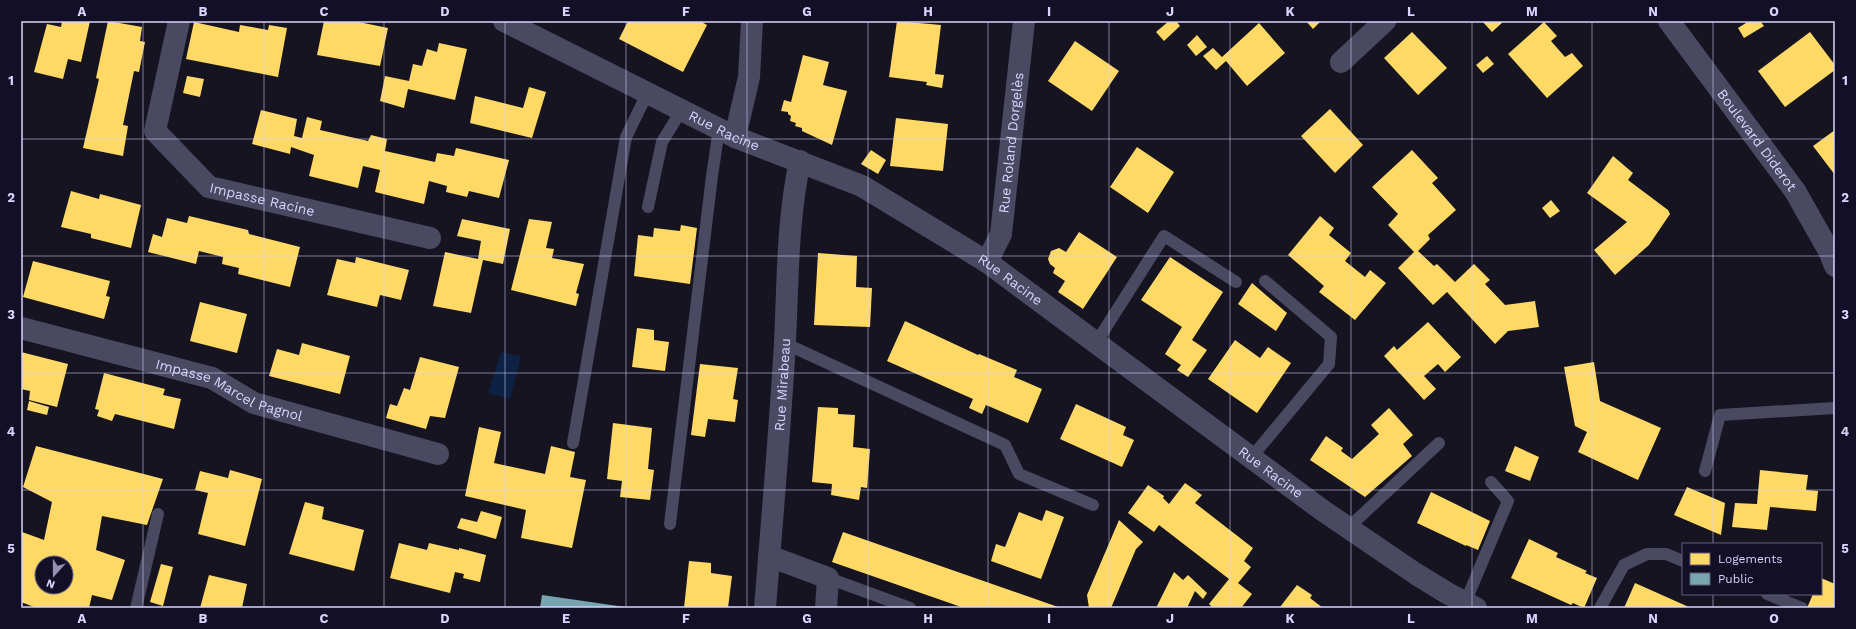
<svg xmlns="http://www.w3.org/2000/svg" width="1856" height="629" font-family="'Work Sans',sans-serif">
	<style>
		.water { fill: #0d2144 }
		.homes { fill: #ffd966; fill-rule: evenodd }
		.public { fill: #76a5af }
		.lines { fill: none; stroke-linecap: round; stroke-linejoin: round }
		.service { stroke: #4a4962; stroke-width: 12 }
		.minor { stroke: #4a4962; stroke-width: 22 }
		.grid { fill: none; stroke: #d9d4ff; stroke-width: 1; stroke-opacity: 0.55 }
		.labels { text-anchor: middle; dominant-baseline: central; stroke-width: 4; stroke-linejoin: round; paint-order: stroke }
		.street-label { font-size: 14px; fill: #d9d4ff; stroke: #130f26 }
		.neatline { fill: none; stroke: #d9d4ff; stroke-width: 1.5 }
		.grid-label { font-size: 13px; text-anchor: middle; font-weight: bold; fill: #d9d4ff }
	</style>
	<rect width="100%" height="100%" fill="#161421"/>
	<path class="water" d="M501 352 521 356 510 399 488 393Z"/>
	<path class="homes" d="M62 21H90L81 62 68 59 63 79 34 72 47 24 61 27Z
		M108 21 142 27 140 41 145 42 139 72 134 71 123 125 128 126 123 156 83 148 99 79 96 78Z
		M324 21H354L388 28 380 66 317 55Z
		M628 21H700L707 25 683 72 619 39Z
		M897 21 941 25 935 74 944 75 942 88 926 85 927 82 889 77Z
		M1169 21H1176L1180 26 1164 41 1156 32Z
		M1306 21H1321L1313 29Z
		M1482 21H1504L1492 32Z
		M1749 21H1760L1764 26 1744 38 1738 28Z
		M194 22 239 32 240 25 268 30 269 25 287 28 278 77 186 59Z
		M1544 22 1557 36 1551 41 1565 57 1572 53 1583 66 1547 98 1508 54Z
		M1259 23 1285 53 1247 86 1226 61 1216 70 1203 56 1213 48 1222 57Z
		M1412 32 1447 68 1418 95 1384 58Z
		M1810 32 1835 65V70L1785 107 1758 71Z
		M1197 35 1207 47 1196 56 1187 45Z
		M1075 41 1119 71 1092 111 1048 81Z
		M439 43 467 49 455 100 408 89 404 108 380 101 385 76 409 81 413 64 422 66 427 49 437 52Z
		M803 55 829 62 823 85 847 91 832 145 802 131V128L795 126 796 123 790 121 791 116 788 114V112L781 111 784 100 791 102Z
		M1487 56 1494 64 1483 73 1476 65Z
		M187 76 204 79 200 97 183 93Z
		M529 87 546 92 532 138 470 123 475 96 523 108Z
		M1330 109 1363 145 1335 173 1301 136Z
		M261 110 297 119 294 136 302 138 307 117 322 121 320 130 368 141 371 135 387 139 385 151 435 162 437 153 454 156 456 148 509 160 499 198 469 191 467 197 446 192 447 186 429 181 424 204 375 192 380 170 363 166 358 188 309 176 314 155 291 147 290 154 252 144Z
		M896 118 948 124 943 171 890 166Z
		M1835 130V175L1813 146Z
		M1137 147 1174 172 1148 213 1110 187Z
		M871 150 886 160 878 174 861 164Z
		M1412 150 1438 178 1432 183 1456 210 1428 235 1430 239 1418 251 1434 266 1437 264 1455 282 1474 264 1490 280 1485 284 1505 305 1535 301 1539 327 1508 331 1495 344 1447 292 1433 305 1398 268 1414 252 1388 225 1398 214 1372 187Z
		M1613 156 1633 173 1628 180 1668 210 1670 214 1649 245 1615 275 1594 250 1627 222 1587 193Z
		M71 191 99 199 100 194 141 205 131 248 91 238V234L61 227Z
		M1551 200 1560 211 1550 218 1542 208Z
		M189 216 248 230 249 234 300 247 290 287 238 274 239 268 222 264 223 257 199 251 196 264 148 252 153 234 162 237 167 218 187 223Z
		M1320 216 1334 228 1329 235 1351 253 1345 261 1365 277 1370 270 1386 283 1355 320 1319 292 1324 286 1288 255Z
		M462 219 510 229 503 264 483 260 471 313 433 306 445 252 478 259 481 241 457 236Z
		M529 219 552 222 546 248 554 249 552 258 584 264 576 293 579 294 576 306 511 290Z
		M681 225 697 228 690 284 634 276 638 235 653 237 654 228 680 231Z
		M1079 232 1117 257 1083 309 1058 292 1065 281 1053 273 1055 268 1050 264 1048 259 1051 251 1059 248 1066 252Z
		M818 253 857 256 856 287 872 288 870 327 814 325Z
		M356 257 409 270 401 300 380 295 377 307 327 295 337 259 355 263Z
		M1170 257 1223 292 1192 340 1207 350 1188 377 1177 370 1181 365 1165 354 1182 327 1141 300Z
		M33 261 110 281 106 296 110 297 104 319 23 297Z
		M1252 283 1287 313 1276 331 1238 304Z
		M200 302 247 314 237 353 190 341Z
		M905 321 978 355 979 354 1017 370 1014 377 1042 389 1028 423 986 405 982 414 969 408 973 399 887 361Z
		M1428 322 1461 357 1445 372 1438 364 1424 376 1436 389 1424 400 1384 356 1394 346 1397 350Z
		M637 328 654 330V340L669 342 665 371 632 367Z
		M1235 340 1260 358 1268 347 1291 363 1257 413 1208 379Z
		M302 343 350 356 340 394 269 376 277 349 299 355Z
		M21 352 68 364 57 407 29 400 30 391 21 389Z
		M420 357 459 367 445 418 430 416 426 429 386 418 390 404 397 406 404 388 410 390Z
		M1594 362 1600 401 1661 428 1638 480 1578 452 1587 432 1575 426 1564 367Z
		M700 364 738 368 733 399 738 400 735 422 708 419 705 437 691 435Z
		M104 373 165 389 163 395 181 399 174 429 115 414 112 421 97 416 99 410 95 409Z
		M29 401 49 407 47 415 27 410Z
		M1076 404 1126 427 1123 435 1134 440 1122 467 1060 439Z
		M818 407 838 408V414L855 415 853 447 870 449 867 488 861 487 859 500 831 495 832 484 812 482Z
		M1389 408 1413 435 1403 444 1412 456 1365 497 1310 460 1326 436 1343 448 1341 451 1352 459 1379 434 1371 425Z
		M613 423 652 428 648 469 654 470 650 500 620 497 622 481 607 479Z
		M479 427 501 432 494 463 545 474 551 446 575 452 570 477 586 480 572 548 521 538 526 510 465 496Z
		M36 446 163 479 147 525 102 516 96 550 125 560 112 600 92 595 89 608H34V607L21 602V535L22 532 44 540 52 502 23 487ZM42 563H66V587H42Z
		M1515 446 1539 457 1530 481 1505 471Z
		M230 470 262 479 245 546 198 534 208 493 195 490 200 471 228 478Z
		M1760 470 1808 475 1806 490 1818 491 1816 511 1770 507 1767 530 1732 527 1735 503 1757 504Z
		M1185 483 1202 495 1195 503 1253 548 1244 561 1251 567 1238 583 1252 594 1241 608H1213L1209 604 1229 579 1159 525 1154 532 1128 513 1148 485 1164 496 1163 498 1169 504Z
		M1687 487 1725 503 1721 535 1674 515Z
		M1431 492 1490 521 1478 550 1466 545V546L1417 523Z
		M305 502 324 507 322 519 364 530 354 571 289 554Z
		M1046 510 1064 517 1041 579 991 561 996 544 1005 547 1019 512 1042 521Z
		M481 511 502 517 496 539 457 528 461 518 477 522Z
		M1119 520 1143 542 1136 549 1111 608H1089L1087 595Z
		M843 532 1061 608H964L832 562Z
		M1529 539 1558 553 1556 557 1587 571 1585 573 1597 578 1584 608 1573 603 1571 605 1511 578Z
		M399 543 427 550 429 543 459 550V548L486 555 480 582 463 578 464 574 455 572 450 593 390 578Z
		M689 561 711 563V573L732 576 728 608H684Z
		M161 564 173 567 163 606 150 602Z
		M1174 572 1183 580 1188 575 1207 593 1203 599 1195 591 1187 608H1156Z
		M209 575 247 584 242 608H200Z
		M1821 578 1835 584V608H1807L1813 594H1821Z
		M1635 583 1653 591 1691 608H1624Z
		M1297 585 1312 595 1310 598 1323 608 1280 607Z"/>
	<path class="public" d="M542 595 625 607V608H540Z"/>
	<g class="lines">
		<path class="service" d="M648 207 662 142 681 111
			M784 343 1005 445 1019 474 1093 505
			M1096 343 1164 236 1236 282
			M573 443 626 137 647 94
			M1251 458 1329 364 1331 337 1265 281
			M1705 471 1720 415 1835 408
			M670 524 712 176 719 129
			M1348 528 1439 443
			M828 578 910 608
			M1767 594 1802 608
			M1465 603 1508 501 1491 482
			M136 608 158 514
			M1600 608 1624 565 1647 554H1666L1683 561"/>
		<g class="minor">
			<path id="s1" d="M179 21 155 131 209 187 430 238"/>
			<path id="s2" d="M504 21 735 137 862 186 987 262 1322 510 1416 574 1447 593 1476 608"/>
			<path id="s3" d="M1669 21 1795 191 1829 251 1835 266"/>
			<path d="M1341 62 1385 21"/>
			<path d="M735 137 749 77 752 21"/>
			<path id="s4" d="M987 262 1001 234 1024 21"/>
			<path id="s5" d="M21 328 212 378 254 403 438 454"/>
			<path d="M769 556 828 578 826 608"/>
			<path id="s6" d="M765 608C772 519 780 431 785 342 788 282 787 221 800 161"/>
		</g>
	</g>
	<path class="grid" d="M143 21V608M264 21V608M384 21V608M505 21V608M626 21V608M747 21V608M868 21V608M988 21V608M1109 21V608M1230 21V608M1351 21V608M1472 21V608M1592 21V608M1713 21V544M21 139H1835M21 256H1835M21 373H1835M21 490H1835M1713 594V608"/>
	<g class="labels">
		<g class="street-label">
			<text stroke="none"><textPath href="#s2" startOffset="246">Rue Racine</textPath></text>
			<text stroke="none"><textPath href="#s3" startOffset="148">Boulevard Diderot</textPath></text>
			<text stroke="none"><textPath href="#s4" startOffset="123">Rue Roland Dorgelès</textPath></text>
			<text stroke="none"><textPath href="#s1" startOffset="245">Impasse Racine</textPath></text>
			<text stroke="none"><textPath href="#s2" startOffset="570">Rue Racine</textPath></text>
			<text stroke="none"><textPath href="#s6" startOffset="224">Rue Mirabeau</textPath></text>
			<text stroke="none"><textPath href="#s5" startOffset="218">Impasse Marcel Pagnol</textPath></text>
			<text stroke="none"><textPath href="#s2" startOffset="894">Rue Racine</textPath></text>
		</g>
	</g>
	<rect width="1856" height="629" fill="none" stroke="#130f26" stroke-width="44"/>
	<rect x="1682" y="543" width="140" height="52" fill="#130f26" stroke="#625e7d"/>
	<rect x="1690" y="553" width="20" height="12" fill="#ffd966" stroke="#625e7d"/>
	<text x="1718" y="563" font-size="12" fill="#d9d4ff">Logements</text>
	<rect x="1690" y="573" width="20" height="12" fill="#76a5af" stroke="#625e7d"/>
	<text x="1718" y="583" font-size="12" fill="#d9d4ff">Public</text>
	<g transform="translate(54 575) rotate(201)"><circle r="19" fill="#130f26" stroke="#625e7d"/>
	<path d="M0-3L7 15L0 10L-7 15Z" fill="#9591b1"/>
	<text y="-6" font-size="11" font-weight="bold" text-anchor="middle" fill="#d9d4ff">N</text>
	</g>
	<rect x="22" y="22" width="1812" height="585" class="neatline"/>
	<g class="grid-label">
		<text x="82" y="16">A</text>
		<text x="203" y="16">B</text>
		<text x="324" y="16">C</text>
		<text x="445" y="16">D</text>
		<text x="566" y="16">E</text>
		<text x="686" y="16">F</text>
		<text x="807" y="16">G</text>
		<text x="928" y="16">H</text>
		<text x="1049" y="16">I</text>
		<text x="1170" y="16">J</text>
		<text x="1290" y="16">K</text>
		<text x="1411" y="16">L</text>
		<text x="1532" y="16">M</text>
		<text x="1653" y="16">N</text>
		<text x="1774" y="16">O</text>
		<text x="11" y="85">1</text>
		<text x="1845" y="85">1</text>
		<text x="11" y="202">2</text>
		<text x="1845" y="202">2</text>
		<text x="11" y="319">3</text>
		<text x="1845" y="319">3</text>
		<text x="11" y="436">4</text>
		<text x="1845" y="436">4</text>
		<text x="11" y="553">5</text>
		<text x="1845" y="553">5</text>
		<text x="82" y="623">A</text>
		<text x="203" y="623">B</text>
		<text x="324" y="623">C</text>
		<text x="445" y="623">D</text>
		<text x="566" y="623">E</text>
		<text x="686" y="623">F</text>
		<text x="807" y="623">G</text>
		<text x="928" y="623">H</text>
		<text x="1049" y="623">I</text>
		<text x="1170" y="623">J</text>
		<text x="1290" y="623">K</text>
		<text x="1411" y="623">L</text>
		<text x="1532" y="623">M</text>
		<text x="1653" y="623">N</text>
		<text x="1774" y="623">O</text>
	</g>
</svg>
